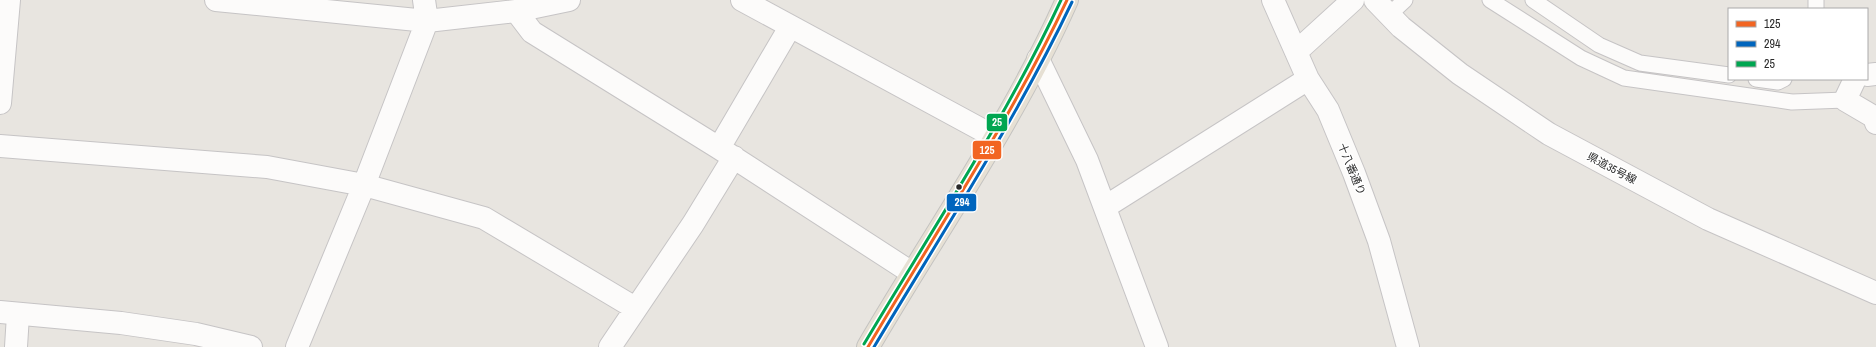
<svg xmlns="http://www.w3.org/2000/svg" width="1876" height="347" font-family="'Archivo Narrow','Noto Sans JP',sans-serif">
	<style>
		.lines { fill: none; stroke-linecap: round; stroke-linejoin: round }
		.service-casing { stroke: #c6c4c5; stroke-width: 17 }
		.minor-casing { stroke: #c6c4c5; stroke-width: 24 }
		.tertiary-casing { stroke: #c6c4c5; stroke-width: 24 }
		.secondary-casing { stroke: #c6c4c5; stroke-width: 24 }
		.trunk-casing { stroke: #c4c3c1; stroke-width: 24 }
		.service { stroke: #fcfbfa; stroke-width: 15 }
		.minor { stroke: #fcfbfa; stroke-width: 22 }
		.tertiary { stroke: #fcfbfa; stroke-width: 22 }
		.secondary { stroke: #fcfbfa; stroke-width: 22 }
		.trunk { stroke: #e6e0d4; stroke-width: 22 }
		.bus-1-casing { stroke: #fff; stroke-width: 6 }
		.bus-2-casing { stroke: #fff; stroke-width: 6 }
		.bus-3-casing { stroke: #fff; stroke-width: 6 }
		.bus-1 { stroke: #f26522; stroke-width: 3 }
		.bus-2 { stroke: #0065bd; stroke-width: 3 }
		.bus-3 { stroke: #00a651; stroke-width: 3 }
		.bus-dot { fill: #2a2a2a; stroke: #fff; stroke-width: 1.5 }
		.labels { text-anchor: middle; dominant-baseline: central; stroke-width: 3; stroke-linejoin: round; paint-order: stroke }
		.street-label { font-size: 11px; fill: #2a2a2a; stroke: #fff }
		.line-badge { stroke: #fff; stroke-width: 1.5 }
		.badge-label { font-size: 11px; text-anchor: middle; font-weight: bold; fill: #fff }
	</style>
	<rect width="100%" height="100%" fill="#e8e5e0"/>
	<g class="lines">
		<g class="service-casing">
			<path id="service" d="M1490 0 1581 58 1624 78 1792 102 1845 100
				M1533 0 1599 45 1640 63 1729 75
				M1816 0V9
				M1389 15 1405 0
				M1756 79 1778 82 1784 79"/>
		</g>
		<g class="minor-casing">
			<path id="minor" d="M216 0 427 21 516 11 569 0
				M742 0 995 137
				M1273 0 1308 79 1328 110 1354 173 1379 241 1408 347
				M516 11 532 32 719 148 912 273
				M1296 52 1353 0
				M1038 59 1087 160 1157 347
				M1867 75 1876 74
				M1855 79 1845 100 1874 117 1876 123
				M0 103 9 0
				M0 146 267 167 364 185 484 218 635 308
				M719 148 790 27
				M1105 207 1308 79
				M16 347 18 315
				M297 347 364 185 427 21 424 0
				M610 347 693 224 734 157"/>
		</g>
		<g class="tertiary-casing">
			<path id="tertiary" d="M0 312 121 323 196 334 251 347"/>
		</g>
		<g class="secondary-casing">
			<path id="secondary" d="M1375 0 1401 27 1460 74 1549 134 1708 219 1876 293"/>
		</g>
		<g class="trunk-casing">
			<path id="trunk" d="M868 347C935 232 1013 122 1067 0"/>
		</g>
		<use href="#service" class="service"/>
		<use href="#minor" class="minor"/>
		<use href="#tertiary" class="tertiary"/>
		<use href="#secondary" class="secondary"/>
		<use href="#trunk" class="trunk"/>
		<g class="bus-1-casing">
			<path id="bus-1" d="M868 347C936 232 1010 121 1067 0"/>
		</g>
		<g class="bus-2-casing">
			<path id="bus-2" d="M874 347C942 233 1015 122 1072 2"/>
		</g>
		<g class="bus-3-casing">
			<path id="bus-3" d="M864 344C932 230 1005 120 1061 0"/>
		</g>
		<use href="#bus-1" class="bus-1"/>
		<use href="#bus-2" class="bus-2"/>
		<use href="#bus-3" class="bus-3"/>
	</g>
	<circle class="bus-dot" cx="959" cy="187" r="3.5"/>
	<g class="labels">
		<g class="street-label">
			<text transform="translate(1612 168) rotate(28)">県道35号線</text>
			<text transform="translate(1352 169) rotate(68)">十八番通り</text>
		</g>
	</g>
	<g class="line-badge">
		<rect x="986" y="113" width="22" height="19" rx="4" fill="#00a651"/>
		<rect x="972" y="140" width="30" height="20" rx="4" fill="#f26522"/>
		<rect x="946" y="193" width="31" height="19" rx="4" fill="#0065bd"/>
	</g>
	<g class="badge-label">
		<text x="997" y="126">25</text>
		<text x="987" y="154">125</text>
		<text x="962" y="206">294</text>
	</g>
	<rect x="1728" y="8" width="140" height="72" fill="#ffffff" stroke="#aaaaaa"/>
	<rect x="1736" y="21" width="20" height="6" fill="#f26522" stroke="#aaaaaa"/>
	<text x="1764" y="28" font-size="12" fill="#2a2a2a">125</text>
	<rect x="1736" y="41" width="20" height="6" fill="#0065bd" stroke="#aaaaaa"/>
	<text x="1764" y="48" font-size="12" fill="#2a2a2a">294</text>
	<rect x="1736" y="61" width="20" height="6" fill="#00a651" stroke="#aaaaaa"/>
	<text x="1764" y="68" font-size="12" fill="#2a2a2a">25</text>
</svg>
